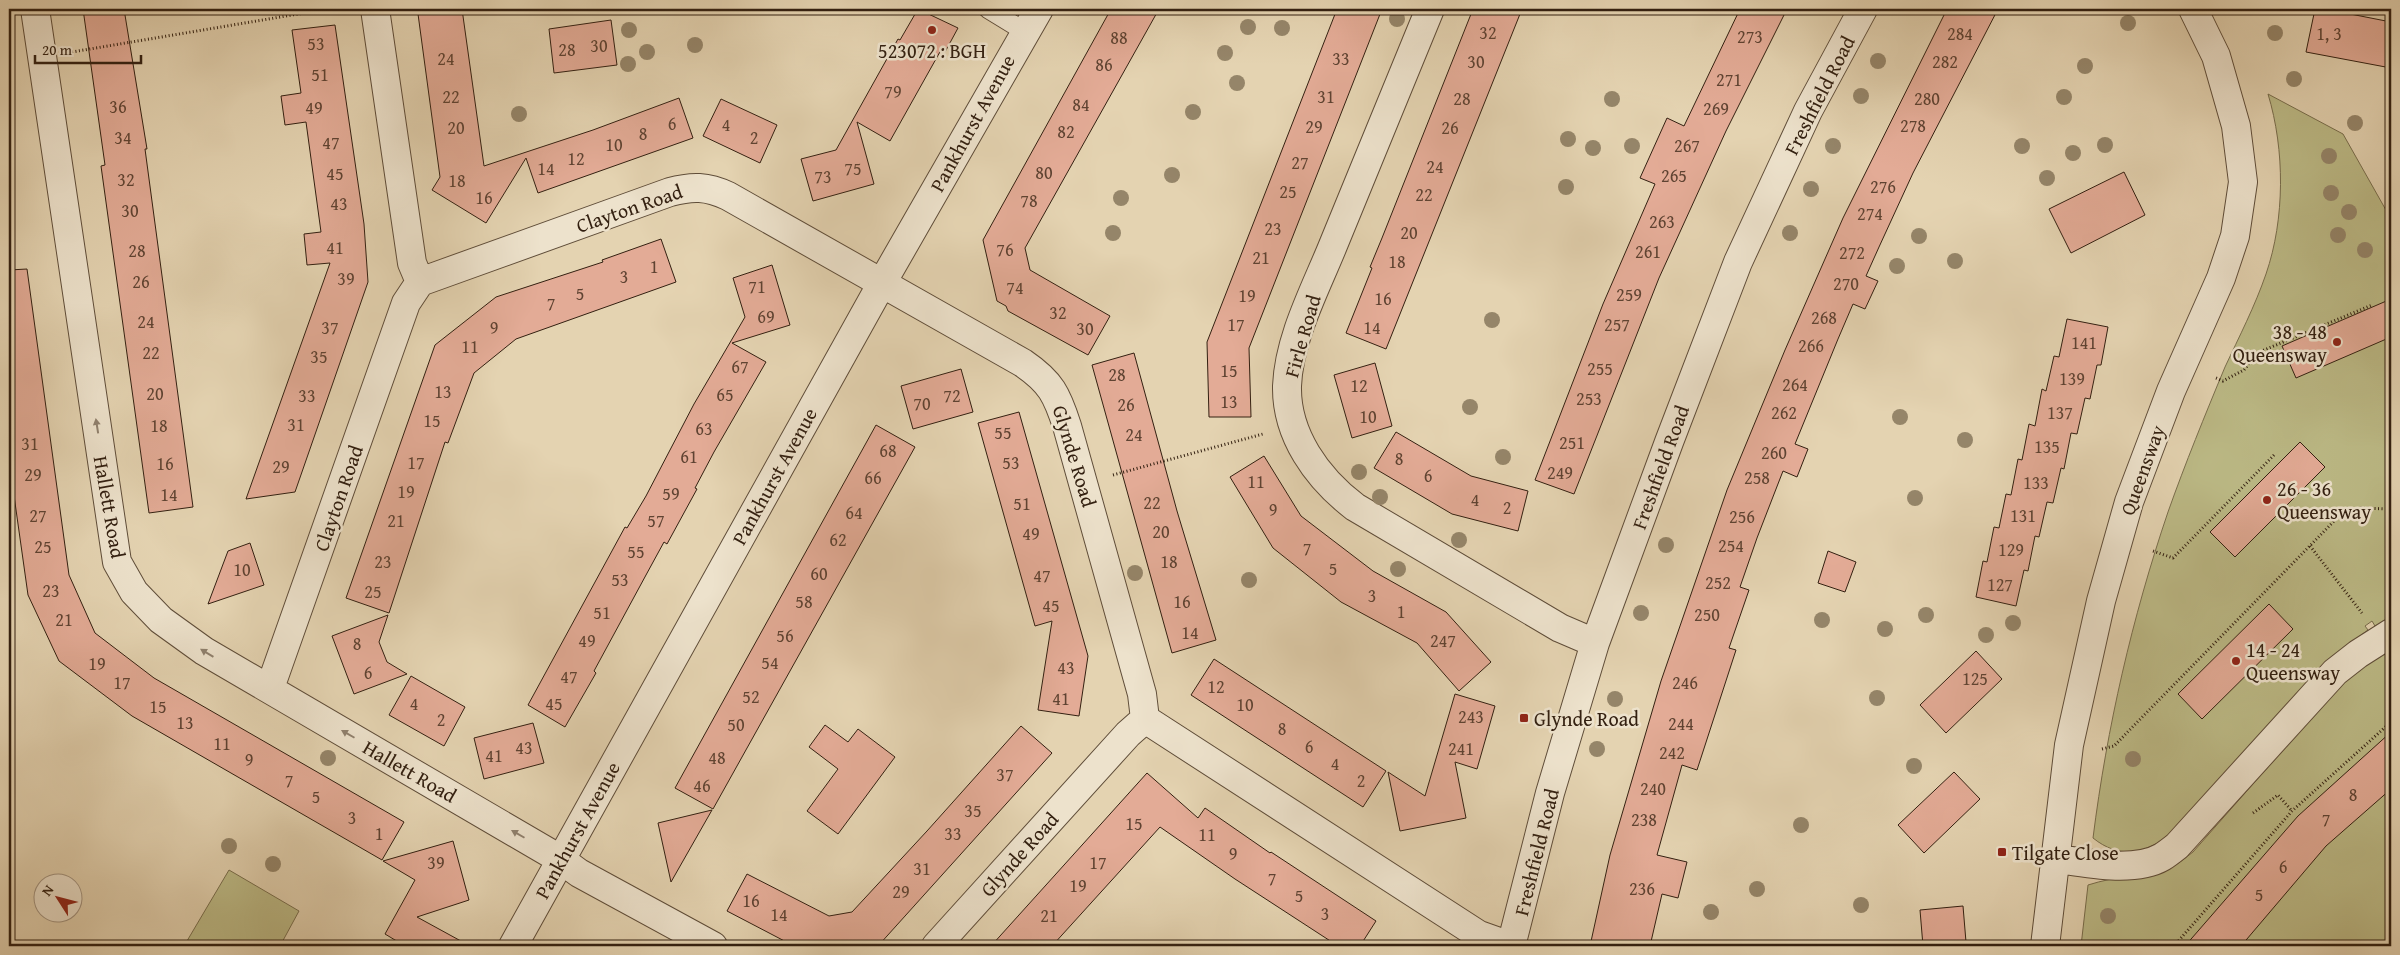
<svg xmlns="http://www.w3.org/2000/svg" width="2400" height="955" font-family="'Gentium Book Plus',serif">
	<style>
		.green { fill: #bcba86; stroke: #786d4c }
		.building { fill: #e3ab96; stroke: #332011 }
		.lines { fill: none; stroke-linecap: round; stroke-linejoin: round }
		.service-casing { stroke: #5f4d39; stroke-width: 20 }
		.minor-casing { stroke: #5f4d39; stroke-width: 30 }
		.path { stroke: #332011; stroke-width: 3; stroke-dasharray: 1 2.5; stroke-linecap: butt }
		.service { stroke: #ede2cc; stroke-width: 18 }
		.minor { stroke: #ede2cc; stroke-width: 28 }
		.tree { fill: #958569 }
		.oneway { fill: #90816e }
		.poi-dot { fill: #8f2418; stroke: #ede2cc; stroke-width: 2 }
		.labels { text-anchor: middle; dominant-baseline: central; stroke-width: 5; stroke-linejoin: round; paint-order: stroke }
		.number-label { font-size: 18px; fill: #5f4332 }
		.poi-label { font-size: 20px; fill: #332011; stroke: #ede2cc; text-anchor: start }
		.street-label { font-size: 20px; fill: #332011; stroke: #ede2cc }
	</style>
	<rect width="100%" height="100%" fill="#e4d3b1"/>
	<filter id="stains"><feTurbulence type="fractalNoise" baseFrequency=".004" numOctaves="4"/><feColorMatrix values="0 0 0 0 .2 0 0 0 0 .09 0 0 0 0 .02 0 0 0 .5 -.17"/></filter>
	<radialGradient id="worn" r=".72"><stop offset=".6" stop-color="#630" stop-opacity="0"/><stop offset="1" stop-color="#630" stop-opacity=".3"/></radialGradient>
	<path class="green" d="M2268 94 2343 134 2391 219V619L2375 626 2372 621 2365 626 2368 630 2345 647 2168 836C2144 854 2119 859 2093 838 2107 727 2132 618 2168 512 2185 464 2205 415 2225 367 2239 337 2255 306 2266 274 2285 219 2285 150 2268 94Z
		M2391 648V946H2081L2088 885C2116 876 2140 876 2166 869 2176 866 2185 858 2193 852L2343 682 2358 669Z
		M229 870 299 911 280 946H184Z"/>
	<path class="building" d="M83 9H124L147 149H145L193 507 149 513 101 166 105 165Z
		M456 9H462L484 166 593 130 679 98 693 138 538 193 526 158 486 223 432 190 440 177 418 14Z
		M918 9 958 28 945 52 941 50 890 141 857 122 874 184 813 201 801 159 836 150 898 39 900 40Z
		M1111 9H1159L1025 248 1030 270 1110 316 1088 355 1008 311 1006 306 997 301 983 240Z
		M1337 9H1382L1249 348 1251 417H1209L1207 342Z
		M1473 9H1522L1386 349 1346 333 1372 268 1370 267 1382 238Z
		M1740 9H1787L1726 131 1659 278 1574 494 1535 480 1603 304 1655 184 1640 178 1667 118 1684 126Z
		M1947 9H1998L1913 173 1879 247 1866 276 1878 281 1865 309 1853 304 1838 339 1795 444 1808 449 1797 477 1783 471 1757 538 1740 587 1749 590 1729 648 1736 650 1697 770 1682 765 1657 855 1687 862 1678 898 1662 894 1650 946H1590L1610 855 1661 681 1727 490 1785 350 1843 218Z
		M2315 9H2325L2391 22V68L2306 52Z
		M611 20 617 65 554 73 549 29Z
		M335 25 364 224 368 282 295 492 246 499 330 263 307 265 304 234 321 232 306 122 285 125 281 96 301 93 292 30Z
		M721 99 777 125 760 163 703 136Z
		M2124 172 2145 215 2071 253 2049 209Z
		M661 239 676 282 516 339 474 373 448 443 445 442 389 613 346 598 435 345 496 297 603 262 602 260Z
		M772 265 790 325 732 343 766 362 714 452 695 488 697 489 667 544 664 542 646 575 594 671 596 673 565 727 528 705 625 527 627 528 646 496 694 404 745 317 733 278Z
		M27 269 69 575 95 633 154 678 404 822 382 860 132 716 59 661 28 595 9 460V270Z
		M2391 299V337L2296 378 2282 346Z
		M2067 319 2108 327 2101 365H2097L2090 399 2085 398 2077 434 2071 433 2064 469 2061 468 2053 503 2047 502 2039 537 2035 536 2028 571 2024 570 2016 606 1976 597 1983 561 1987 562 1994 527 1999 528 2006 494 2011 495 2018 459 2022 460 2029 424 2035 426 2042 389 2046 391 2054 356 2059 357Z
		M1134 353 1177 511 1216 640 1172 653 1092 365Z
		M1375 363 1392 426 1352 438 1334 375Z
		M961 369 973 412 913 429 901 386Z
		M1019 412 1088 656 1079 716 1038 710 1052 621 1035 626 978 423Z
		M876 425 915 447 713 809 675 788Z
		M1396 432 1471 476 1528 491 1518 531 1452 514 1374 468Z
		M2300 442 2325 467 2235 557 2210 532Z
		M1264 456 1301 516 1373 571 1446 612 1491 662 1459 691 1417 643 1341 602 1273 548 1230 477Z
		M250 543 264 585 208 604 228 551Z
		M1828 551 1856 562 1845 592 1818 583Z
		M2269 604 2293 629 2202 719 2178 694Z
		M388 615 379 642 387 662 407 674 354 694 332 636Z
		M1976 651 2002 679 1946 733 1920 705Z
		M1214 659 1386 771 1363 807 1191 695Z
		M411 676 465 707 444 746 389 715Z
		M1455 694 1495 706 1477 769 1455 762 1466 818 1400 831 1388 772 1425 796Z
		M533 723 544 763 484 779 474 738Z
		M825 725 848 742 858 729 895 757 838 834 807 811 838 769 809 747Z
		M1021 726 1052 753 878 946H794L727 911 747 874 829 916 852 912 927 831Z
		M2391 732V789L2326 846 2241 946H2185L2298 816Z
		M1954 772 1980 799 1924 853 1898 825Z
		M1147 773 1198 818 1205 808 1270 853 1271 852 1376 921 1360 946H1338L1235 879 1160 827 1052 946H991Z
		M712 810 671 882 658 823Z
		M453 841 469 900 417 917 470 946H405L385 934 415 880 383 861Z
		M1963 906 1966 942 1959 943 1960 946H1923L1920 910Z"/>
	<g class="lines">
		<g class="service-casing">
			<path id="service" d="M988 9 1024 31"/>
		</g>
		<g class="minor-casing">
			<path id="minor" d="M35 9 117 562 134 592 161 620 204 651 560 859 579 873 713 946
				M375 9 412 263 420 282
				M1430 9C1398 87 1366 165 1334 243 1316 288 1289 337 1287 386 1286 435 1317 478 1355 507L1560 628 1595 643
				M270 688 406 303 420 282 670 192C692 186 707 186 728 196L1023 363C1051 382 1057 395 1067 426L1142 694 1145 719 1479 935 1510 946
				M2054 858C2083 863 2135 873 2162 857 2167 854 2172 850 2177 846L2335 672 2358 654 2391 633
				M513 946 882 283 1039 9
				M936 946 1128 734 1145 719
				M1511 946 1550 793 1595 643 1669 442 1738 262 1808 111 1863 9
				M2045 946 2069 745 2101 601 2129 502 2171 391 2221 278 2235 236 2243 182 2236 126 2216 56 2193 9"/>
		</g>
		<path class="path" d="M72 52 328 9
			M2216 378 2223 381 2244 370 2257 353 2372 305
			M1113 475 1263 434
			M2310 546 2362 613
			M2153 551 2173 558 2274 455
			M2102 749 2114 746 2337 518 2359 508 2391 509
			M2253 813 2278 795 2292 811
			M2174 946 2292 811 2391 722"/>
		<use href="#service" class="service"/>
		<use href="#minor" class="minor"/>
	</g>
	<g class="tree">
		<circle cx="1397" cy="19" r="8"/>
		<circle cx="2128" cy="23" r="8"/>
		<circle cx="1248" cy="27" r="8"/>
		<circle cx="1282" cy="28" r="8"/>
		<circle cx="629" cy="30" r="8"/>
		<circle cx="2275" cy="33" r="8"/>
		<circle cx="695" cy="45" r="8"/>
		<circle cx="647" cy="52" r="8"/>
		<circle cx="1225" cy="53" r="8"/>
		<circle cx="1878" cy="61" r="8"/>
		<circle cx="628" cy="64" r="8"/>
		<circle cx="2085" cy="66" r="8"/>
		<circle cx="2294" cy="79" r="8"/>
		<circle cx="1237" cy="83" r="8"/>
		<circle cx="1861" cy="96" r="8"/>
		<circle cx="2064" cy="97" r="8"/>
		<circle cx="1612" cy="99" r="8"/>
		<circle cx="1193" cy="112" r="8"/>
		<circle cx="519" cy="114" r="8"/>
		<circle cx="2355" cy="123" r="8"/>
		<circle cx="1568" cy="139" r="8"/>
		<circle cx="2105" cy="145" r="8"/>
		<circle cx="1632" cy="146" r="8"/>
		<circle cx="1833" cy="146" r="8"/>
		<circle cx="2022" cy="146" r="8"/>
		<circle cx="1593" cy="148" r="8"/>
		<circle cx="2073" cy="153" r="8"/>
		<circle cx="2329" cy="156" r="8"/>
		<circle cx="1172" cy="175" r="8"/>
		<circle cx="2047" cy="178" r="8"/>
		<circle cx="1566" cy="187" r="8"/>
		<circle cx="1811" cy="189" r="8"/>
		<circle cx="2331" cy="193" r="8"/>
		<circle cx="1121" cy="198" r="8"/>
		<circle cx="2349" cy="212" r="8"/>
		<circle cx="1113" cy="233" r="8"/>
		<circle cx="1790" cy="233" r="8"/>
		<circle cx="2338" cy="235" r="8"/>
		<circle cx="1919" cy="236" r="8"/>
		<circle cx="2365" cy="250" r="8"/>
		<circle cx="1955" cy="261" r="8"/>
		<circle cx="1897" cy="266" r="8"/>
		<circle cx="1492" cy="320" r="8"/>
		<circle cx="1470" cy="407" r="8"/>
		<circle cx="1900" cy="417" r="8"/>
		<circle cx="1965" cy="440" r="8"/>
		<circle cx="1503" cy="457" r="8"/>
		<circle cx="1359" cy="472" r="8"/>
		<circle cx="1380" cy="497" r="8"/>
		<circle cx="1915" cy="498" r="8"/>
		<circle cx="1459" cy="540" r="8"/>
		<circle cx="1666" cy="545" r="8"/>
		<circle cx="1398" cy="569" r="8"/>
		<circle cx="1135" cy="573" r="8"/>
		<circle cx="1249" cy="580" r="8"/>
		<circle cx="1641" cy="613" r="8"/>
		<circle cx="1926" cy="615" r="8"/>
		<circle cx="1822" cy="620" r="8"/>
		<circle cx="2013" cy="623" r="8"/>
		<circle cx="1885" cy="629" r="8"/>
		<circle cx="1986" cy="635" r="8"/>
		<circle cx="1877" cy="698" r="8"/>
		<circle cx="1615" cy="699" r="8"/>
		<circle cx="1597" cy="749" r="8"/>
		<circle cx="328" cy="758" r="8"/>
		<circle cx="2133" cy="759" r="8"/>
		<circle cx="1914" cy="766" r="8"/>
		<circle cx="1801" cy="825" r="8"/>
		<circle cx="229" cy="846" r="8"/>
		<circle cx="273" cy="864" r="8"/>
		<circle cx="1757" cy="889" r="8"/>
		<circle cx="1861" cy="905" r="8"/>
		<circle cx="1711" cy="912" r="8"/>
		<circle cx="2108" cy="916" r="8"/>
	</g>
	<defs><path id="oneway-solid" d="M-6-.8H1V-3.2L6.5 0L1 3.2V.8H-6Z" transform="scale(1.25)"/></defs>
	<g class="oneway">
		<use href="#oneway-solid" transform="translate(97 426) rotate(-99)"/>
		<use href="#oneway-solid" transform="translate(207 653) rotate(-149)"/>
		<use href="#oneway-solid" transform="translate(348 734) rotate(-150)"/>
		<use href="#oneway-solid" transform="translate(518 834) rotate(-150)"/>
	</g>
	<g class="poi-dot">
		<circle cx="932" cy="30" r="5"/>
		<circle cx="2337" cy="342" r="5"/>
		<circle cx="2267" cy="500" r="5"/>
		<circle cx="2236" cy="661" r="5"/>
		<rect x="1519" y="713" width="10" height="10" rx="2.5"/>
		<rect x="1997" y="847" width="10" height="10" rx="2.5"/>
	</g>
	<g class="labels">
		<g class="number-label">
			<text x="1488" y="32">32</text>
			<text x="1960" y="33">284</text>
			<text x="2329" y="33">1, 3</text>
			<text x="1750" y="36">273</text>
			<text x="1119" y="37">88</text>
			<text x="316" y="43">53</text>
			<text x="599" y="45">30</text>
			<text x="567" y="49">28</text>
			<text x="446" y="58">24</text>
			<text x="1341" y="58">33</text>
			<text x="1476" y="61">30</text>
			<text x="1945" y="61">282</text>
			<text x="1104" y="64">86</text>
			<text x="320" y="74">51</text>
			<text x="1729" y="79">271</text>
			<text x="893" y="91">79</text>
			<text x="451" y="96">22</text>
			<text x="1326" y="96">31</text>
			<text x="1462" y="98">28</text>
			<text x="1927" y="98">280</text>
			<text x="1081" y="104">84</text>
			<text x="118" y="106">36</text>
			<text x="314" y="107">49</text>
			<text x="1716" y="108">269</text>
			<text x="672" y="123">6</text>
			<text x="726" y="124">4</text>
			<text x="1913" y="125">278</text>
			<text x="1314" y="126">29</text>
			<text x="456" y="127">20</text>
			<text x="1450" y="127">26</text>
			<text x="1066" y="131">82</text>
			<text x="643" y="133">8</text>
			<text x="123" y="137">34</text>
			<text x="754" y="137">2</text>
			<text x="331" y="142">47</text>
			<text x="614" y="144">10</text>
			<text x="1687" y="145">267</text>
			<text x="576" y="158">12</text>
			<text x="1300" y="162">27</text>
			<text x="1435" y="166">24</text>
			<text x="546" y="168">14</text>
			<text x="853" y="168">75</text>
			<text x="1044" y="172">80</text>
			<text x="335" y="173">45</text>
			<text x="1674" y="175">265</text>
			<text x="823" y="176">73</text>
			<text x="126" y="179">32</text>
			<text x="457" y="180">18</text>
			<text x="1883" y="186">276</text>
			<text x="1288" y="191">25</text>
			<text x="1424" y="194">22</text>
			<text x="484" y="197">16</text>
			<text x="1029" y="200">78</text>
			<text x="339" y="203">43</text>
			<text x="130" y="210">30</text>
			<text x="1870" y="213">274</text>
			<text x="1662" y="221">263</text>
			<text x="1273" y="228">23</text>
			<text x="1409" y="232">20</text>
			<text x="335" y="247">41</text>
			<text x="1005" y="249">76</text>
			<text x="137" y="250">28</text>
			<text x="1648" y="251">261</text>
			<text x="1852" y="252">272</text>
			<text x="1261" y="257">21</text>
			<text x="1397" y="261">18</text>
			<text x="654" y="266">1</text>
			<text x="624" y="276">3</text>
			<text x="346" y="278">39</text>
			<text x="141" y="281">26</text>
			<text x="1846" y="283">270</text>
			<text x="757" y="286">71</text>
			<text x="1015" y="287">74</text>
			<text x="580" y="293">5</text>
			<text x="1629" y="294">259</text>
			<text x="1247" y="295">19</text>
			<text x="1383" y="298">16</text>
			<text x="551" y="303">7</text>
			<text x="1058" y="312">32</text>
			<text x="766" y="316">69</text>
			<text x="1824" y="317">268</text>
			<text x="146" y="321">24</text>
			<text x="1236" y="324">17</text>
			<text x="1617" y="324">257</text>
			<text x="330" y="327">37</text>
			<text x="494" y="327">9</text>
			<text x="1372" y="327">14</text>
			<text x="1085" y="328">30</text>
			<text x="2084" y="342">141</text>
			<text x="1811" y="345">266</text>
			<text x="470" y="346">11</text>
			<text x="151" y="352">22</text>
			<text x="319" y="356">35</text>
			<text x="740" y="366">67</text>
			<text x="1600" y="368">255</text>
			<text x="1229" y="370">15</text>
			<text x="1117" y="374">28</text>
			<text x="2072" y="378">139</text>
			<text x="1795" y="384">264</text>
			<text x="1359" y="385">12</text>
			<text x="443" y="391">13</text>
			<text x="155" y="393">20</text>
			<text x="725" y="394">65</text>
			<text x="307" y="395">33</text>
			<text x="952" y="395">72</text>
			<text x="1589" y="398">253</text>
			<text x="1229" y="401">13</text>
			<text x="922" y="403">70</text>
			<text x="1126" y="404">26</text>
			<text x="1784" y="412">262</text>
			<text x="2060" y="412">137</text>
			<text x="1368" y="416">10</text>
			<text x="432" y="420">15</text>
			<text x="296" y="424">31</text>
			<text x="159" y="425">18</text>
			<text x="704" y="428">63</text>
			<text x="1003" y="432">55</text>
			<text x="1134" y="434">24</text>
			<text x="1572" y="442">251</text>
			<text x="30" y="443">31</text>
			<text x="2047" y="446">135</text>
			<text x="888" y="450">68</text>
			<text x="1774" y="452">260</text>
			<text x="689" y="456">61</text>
			<text x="1399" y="458">8</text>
			<text x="416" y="462">17</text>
			<text x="1011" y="462">53</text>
			<text x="165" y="463">16</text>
			<text x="281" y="466">29</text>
			<text x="1560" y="472">249</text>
			<text x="33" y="474">29</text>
			<text x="1428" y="475">6</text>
			<text x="873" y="477">66</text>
			<text x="1757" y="477">258</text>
			<text x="1256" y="481">11</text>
			<text x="2036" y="482">133</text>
			<text x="406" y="491">19</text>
			<text x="671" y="493">59</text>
			<text x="169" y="494">14</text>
			<text x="1475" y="499">4</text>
			<text x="1152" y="502">22</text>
			<text x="1022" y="503">51</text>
			<text x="1507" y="507">2</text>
			<text x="1273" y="509">9</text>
			<text x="854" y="512">64</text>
			<text x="38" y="515">27</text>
			<text x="2023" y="515">131</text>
			<text x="1742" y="516">256</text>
			<text x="396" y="520">21</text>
			<text x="656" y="520">57</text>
			<text x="1161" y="531">20</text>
			<text x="1031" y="533">49</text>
			<text x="838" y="539">62</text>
			<text x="1731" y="545">254</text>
			<text x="43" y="546">25</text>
			<text x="1307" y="548">7</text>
			<text x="2011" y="549">129</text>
			<text x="636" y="551">55</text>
			<text x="383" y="561">23</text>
			<text x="1169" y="561">18</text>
			<text x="1333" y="568">5</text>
			<text x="242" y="569">10</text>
			<text x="819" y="573">60</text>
			<text x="1042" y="575">47</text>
			<text x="620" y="579">53</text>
			<text x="1718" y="582">252</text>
			<text x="2000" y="584">127</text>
			<text x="51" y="590">23</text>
			<text x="373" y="591">25</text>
			<text x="1372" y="595">3</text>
			<text x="804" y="601">58</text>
			<text x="1182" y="601">16</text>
			<text x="1051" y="605">45</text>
			<text x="1401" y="611">1</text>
			<text x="602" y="612">51</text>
			<text x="1707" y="614">250</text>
			<text x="64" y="619">21</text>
			<text x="1190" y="632">14</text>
			<text x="785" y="635">56</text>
			<text x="587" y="640">49</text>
			<text x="1443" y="640">247</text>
			<text x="357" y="643">8</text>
			<text x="770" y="662">54</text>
			<text x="97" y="663">19</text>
			<text x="1066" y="667">43</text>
			<text x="368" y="672">6</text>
			<text x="569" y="676">47</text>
			<text x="1975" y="678">125</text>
			<text x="122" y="682">17</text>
			<text x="1685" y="682">246</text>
			<text x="1216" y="686">12</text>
			<text x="751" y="696">52</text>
			<text x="1061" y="698">41</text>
			<text x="414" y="703">4</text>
			<text x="554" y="703">45</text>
			<text x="1245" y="704">10</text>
			<text x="158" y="706">15</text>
			<text x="1471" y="716">243</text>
			<text x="441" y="719">2</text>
			<text x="185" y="722">13</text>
			<text x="1681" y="723">244</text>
			<text x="736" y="724">50</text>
			<text x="1282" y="728">8</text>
			<text x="222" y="743">11</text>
			<text x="1309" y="746">6</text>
			<text x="524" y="747">43</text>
			<text x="1461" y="748">241</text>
			<text x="1672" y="752">242</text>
			<text x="494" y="755">41</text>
			<text x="717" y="757">48</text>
			<text x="249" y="759">9</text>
			<text x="1335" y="763">4</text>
			<text x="1005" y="774">37</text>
			<text x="289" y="780">7</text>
			<text x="1361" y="780">2</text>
			<text x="702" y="785">46</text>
			<text x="1653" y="788">240</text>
			<text x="2353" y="794">8</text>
			<text x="316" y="796">5</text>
			<text x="973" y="810">35</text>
			<text x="352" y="817">3</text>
			<text x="1644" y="819">238</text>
			<text x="2326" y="819">7</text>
			<text x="1134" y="823">15</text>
			<text x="379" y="833">1</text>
			<text x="953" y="833">33</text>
			<text x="1207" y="834">11</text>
			<text x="1233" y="853">9</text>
			<text x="436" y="862">39</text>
			<text x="1098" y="862">17</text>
			<text x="2283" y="866">6</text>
			<text x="922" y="868">31</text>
			<text x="1272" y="878">7</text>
			<text x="1078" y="885">19</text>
			<text x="1642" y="888">236</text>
			<text x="901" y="891">29</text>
			<text x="2259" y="894">5</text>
			<text x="1299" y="895">5</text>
			<text x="751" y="900">16</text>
			<text x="1325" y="913">3</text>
			<text x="779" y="914">14</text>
			<text x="1049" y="915">21</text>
		</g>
		<g class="poi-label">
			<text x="932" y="50" text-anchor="middle">523072 : BGH</text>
			<text x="2327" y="331" text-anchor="end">38 - 48<tspan x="2327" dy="23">Queensway</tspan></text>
			<text x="2277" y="488">26 - 36<tspan x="2277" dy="23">Queensway</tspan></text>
			<text x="2246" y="649">14 - 24<tspan x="2246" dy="23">Queensway</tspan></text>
			<text x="1534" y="718">Glynde Road</text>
			<text x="2012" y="852">Tilgate Close</text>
		</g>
		<g class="street-label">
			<text transform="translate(1819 95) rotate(-63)">Freshfield Road</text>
			<text transform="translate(972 123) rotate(-61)">Pankhurst Avenue</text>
			<text transform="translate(629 208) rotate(-19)">Clayton Road</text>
			<text transform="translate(1302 336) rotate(-74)">Firle Road</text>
			<text transform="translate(1075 456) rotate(73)">Glynde Road</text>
			<text transform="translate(1660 467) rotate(-70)">Freshfield Road</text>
			<text transform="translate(2142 470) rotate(-70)">Queensway</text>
			<text transform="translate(774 476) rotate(-61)">Pankhurst Avenue</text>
			<text transform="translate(338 498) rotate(-71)">Clayton Road</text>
			<text transform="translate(110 507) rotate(80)">Hallett Road</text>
			<text transform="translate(410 771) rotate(30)">Hallett Road</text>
			<text transform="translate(577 830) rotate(-61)">Pankhurst Avenue</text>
			<text transform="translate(1536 852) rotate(-76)">Freshfield Road</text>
			<text transform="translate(1019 854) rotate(-48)">Glynde Road</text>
		</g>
	</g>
	<rect width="2400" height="955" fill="none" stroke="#e4d3b1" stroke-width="30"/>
	<rect x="10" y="10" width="2380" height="935" fill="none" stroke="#332011" stroke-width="2.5"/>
	<rect x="15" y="15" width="2370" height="925" fill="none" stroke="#332011"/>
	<g transform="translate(58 898) rotate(306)"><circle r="24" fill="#ede2cc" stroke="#a39481"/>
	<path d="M0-4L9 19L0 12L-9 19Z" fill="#8f2418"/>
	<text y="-8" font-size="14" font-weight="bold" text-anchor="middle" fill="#332011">N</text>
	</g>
	<path d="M35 55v8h106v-8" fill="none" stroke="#332011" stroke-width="2.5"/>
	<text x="42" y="55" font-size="15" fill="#332011" stroke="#ede2cc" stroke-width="4" paint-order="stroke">20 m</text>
	<rect width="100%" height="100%" filter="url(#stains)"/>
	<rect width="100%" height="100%" fill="url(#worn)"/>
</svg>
